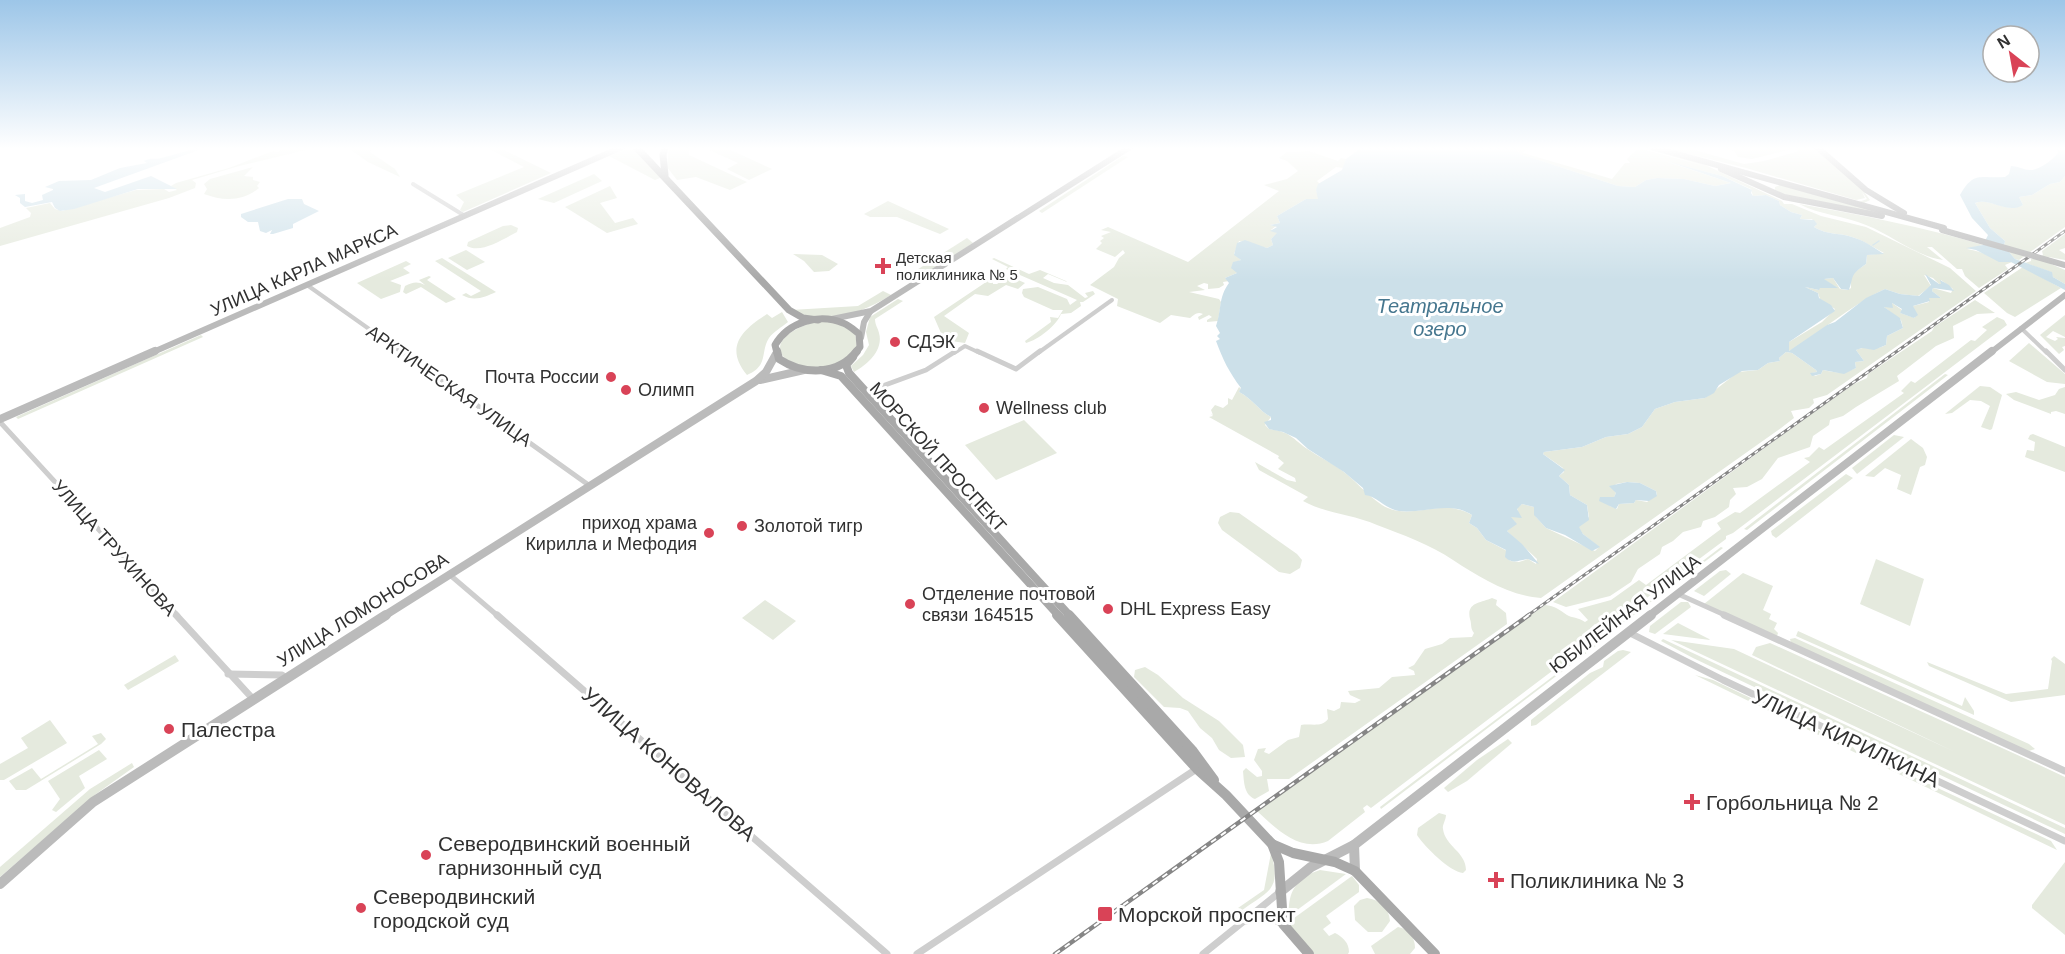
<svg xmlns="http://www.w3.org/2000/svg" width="2065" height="954" viewBox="0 0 2065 954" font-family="Arial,sans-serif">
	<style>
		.green { fill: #e5eade; fill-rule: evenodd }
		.water { fill: #cce0e9 }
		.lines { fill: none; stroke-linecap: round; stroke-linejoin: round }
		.stream { stroke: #cce0e9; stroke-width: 1.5 }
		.street-far2 { stroke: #cecece; stroke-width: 4 }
		.street-far1 { stroke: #cecece; stroke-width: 5 }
		.street { stroke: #cecece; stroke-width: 7 }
		.secondary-far2 { stroke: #bbb; stroke-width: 6 }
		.secondary-far1 { stroke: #bbb; stroke-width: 8 }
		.secondary { stroke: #bbb; stroke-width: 10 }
		.primary-far2 { stroke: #a9a9a9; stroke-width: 7 }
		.primary-far1 { stroke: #a9a9a9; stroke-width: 8 }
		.primary { stroke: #a9a9a9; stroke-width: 10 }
		.rail-far1-casing { stroke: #868686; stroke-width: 3 }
		.rail-casing { stroke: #868686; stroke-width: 4.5 }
		.rail-far1 { stroke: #fff; stroke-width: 1.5; stroke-dasharray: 4; stroke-linecap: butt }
		.rail { stroke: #fff; stroke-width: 2; stroke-dasharray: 6; stroke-linecap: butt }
		.secondary-bridge { stroke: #bbb; stroke-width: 6 }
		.poi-dot { fill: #d94357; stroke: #fff; stroke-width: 2 }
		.labels { text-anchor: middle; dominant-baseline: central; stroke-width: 6; stroke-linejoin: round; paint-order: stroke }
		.far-poi-label { font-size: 15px; fill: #313131; stroke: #fff; text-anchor: start }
		.street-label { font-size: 18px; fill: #313131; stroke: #fff }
		.poi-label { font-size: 18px; fill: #313131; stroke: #fff; text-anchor: start }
		.water-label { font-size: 20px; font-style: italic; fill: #45768e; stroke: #fff }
		.near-poi-label { font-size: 21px; fill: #313131; stroke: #fff; text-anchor: start }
		.near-street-label { font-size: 21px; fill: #313131; stroke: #fff }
	</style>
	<rect width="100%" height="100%" fill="#fff"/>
	<g class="green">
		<polygon points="284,147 318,147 239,166 192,180 196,183 195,188 169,198 0,246 0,228 30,217 31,213 26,208 50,203 55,209 62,211 136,190 164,189 169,192 177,190 171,186 176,183 229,168 273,151 278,152"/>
		<polygon points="347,147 373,147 370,152 395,169 400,177 368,162"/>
		<polygon points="485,147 498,147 551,173 463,212 460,210 464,202 456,195 524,167"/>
		<polygon points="669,147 697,147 689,149 689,155 747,182 730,190 696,177 677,180 667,167"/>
		<polygon points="703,147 724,147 772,169 749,180 727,169 738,163"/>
		<path d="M 1519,147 L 1527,148 L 1523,153 L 1612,179 L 1625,163 L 1630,163 L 1627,159 L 1638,148 L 1705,166 L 1640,147 L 1701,163 L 1782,201 L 1784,204 L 1792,204 L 1821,216 L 1866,227 L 1950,268 L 1976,291 L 1827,395 L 1813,399 L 1814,403 L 1809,408 L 1791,411 L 1794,418 L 1781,428 L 1541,598 C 1510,596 1479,577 1453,560 C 1431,545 1401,534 1377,525 C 1352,514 1327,514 1303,501 L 1308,497 L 1259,470 L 1255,462 L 1287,480 L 1296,482 L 1295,478 L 1278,469 L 1284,463 L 1278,458 L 1279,456 L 1209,417 L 1213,416 L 1211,414 L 1213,415 L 1211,410 L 1215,405 L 1223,408 L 1228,404 L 1228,398 L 1232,400 L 1239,387 L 1241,389 L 1239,392 C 1253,399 1258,410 1271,417 L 1265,425 L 1269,429 C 1292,432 1291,438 1309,450 C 1319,457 1330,462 1340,469 C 1355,480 1367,495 1382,505 C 1411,523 1440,496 1472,515 L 1469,523 L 1477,528 L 1486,540 L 1507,551 L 1510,561 L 1519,562 L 1528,559 L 1536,564 L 1537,559 L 1507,531 L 1515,522 L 1510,518 L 1518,512 L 1517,508 L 1522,504 L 1534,507 L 1536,517 L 1546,528 L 1595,551 L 1599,547 L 1583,534 L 1578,527 L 1589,517 L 1587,505 L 1570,495 L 1569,485 L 1559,476 L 1564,472 L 1563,468 L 1543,454 L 1544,452 L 1582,447 L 1606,437 L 1628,434 L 1642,427 L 1655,409 L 1675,402 L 1705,398 L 1738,372 L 1758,370 L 1768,363 L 1780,361 L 1779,358 L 1786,352 L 1792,353 L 1816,370 L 1817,372 L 1812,373 L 1815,376 L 1821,374 L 1823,370 C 1837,373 1843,374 1856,368 L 1855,362 L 1864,361 L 1856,350 C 1866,345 1872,352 1886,345 L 1887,336 L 1903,328 L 1901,320 L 1884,307 L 1891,306 L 1892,303 L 1902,310 L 1900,313 L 1915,318 L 1913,306 L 1929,302 L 1929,298 L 1941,298 L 1932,291 L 1933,288 L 1951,293 L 1953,289 L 1941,280 L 1942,284 L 1939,284 L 1933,278 L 1924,275 L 1931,286 L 1918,296 L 1900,294 L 1885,289 C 1859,301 1836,320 1812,336 C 1804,341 1797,348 1789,351 L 1789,342 L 1822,322 L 1835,309 L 1820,299 L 1818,293 L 1805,287 L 1819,290 L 1819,287 L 1837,288 L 1823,279 L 1833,278 L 1840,289 L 1848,290 L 1851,288 C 1850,272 1854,273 1866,264 L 1867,255 L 1884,253 C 1874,248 1866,242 1855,238 C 1840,232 1829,236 1814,227 L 1816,225 L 1812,219 L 1800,219 L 1802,215 L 1791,212 L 1780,205 L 1779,201 L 1766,195 L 1753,196 L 1751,189 L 1722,176 L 1665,161 L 1731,183 L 1715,186 L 1684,179 L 1657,178 L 1646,180 L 1635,187 L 1618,186 L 1520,154 L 1517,149 ZM 1627,482 L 1640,483 L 1656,491 L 1657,495 L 1647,502 L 1636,500 L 1634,503 L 1619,504 L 1617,509 L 1610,506 L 1600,497 L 1614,497 L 1616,493 L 1613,489 L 1616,484 Z"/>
		<polygon points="1661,147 1684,147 1744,164 1764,161 1799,151 1795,147 1816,147 1862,189 1870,200 1864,203 1859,202 1867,199 1862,192 1865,198 1856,200 1746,168"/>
		<polygon points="1718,147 1790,147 1792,149 1752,159 1738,157 1734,151"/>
		<polygon points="634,149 660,177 660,178 655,180 609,156 625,150"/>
		<path d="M 1309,151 L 1338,161 L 1341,158 L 1346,159 L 1344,168 L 1336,167 L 1317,181 L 1320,184 L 1316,190 L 1319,198 L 1317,200 L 1306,199 L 1277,216 L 1280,223 L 1270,225 L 1276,226 L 1271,230 L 1278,233 L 1271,239 L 1273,245 L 1267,248 L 1239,241 L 1234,254 L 1241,260 L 1233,263 L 1237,273 L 1225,278 L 1229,281 L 1223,282 L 1224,285 L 1219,288 L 1208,289 L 1208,284 L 1204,283 L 1197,286 L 1205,290 L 1189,292 L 1219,299 L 1221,302 L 1218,321 L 1207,322 L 1207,320 L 1212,317 L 1209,315 L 1199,320 L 1198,317 L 1203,314 C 1197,311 1194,315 1190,318 L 1171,315 L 1160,323 L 1117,306 L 1118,299 L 1090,285 L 1114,267 L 1119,258 L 1125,253 L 1123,250 L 1115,257 L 1096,249 L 1102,243 L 1100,241 L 1104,238 L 1101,236 L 1111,232 L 1101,230 L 1108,227 L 1188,262 L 1279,191 L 1264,185 L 1287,179 L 1298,171 L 1287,161 L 1279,158 L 1287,152 Z"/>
		<polygon points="1123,156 1128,157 1042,213 1039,211"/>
		<path d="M 253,167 L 244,176 L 253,177 L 253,180 L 260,182 L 257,186 L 259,188 C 242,202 223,201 204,194 L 207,189 L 204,184 L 210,179 Z"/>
		<polygon points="594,174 602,181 554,203 538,199"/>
		<path d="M 2065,176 L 2065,227 L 2019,260 L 2015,259 L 2004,246 L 2005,241 L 1990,228 L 1975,203 C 1991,197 2006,214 2023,205 L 2019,197 L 2032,195 L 2050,184 L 2060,182 Z"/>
		<polygon points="1780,185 1892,216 1798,200 1775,191 1775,187"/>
		<polygon points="610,186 617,198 600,203 615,223 633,218 638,224 607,233 565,207"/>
		<polygon points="888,201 949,229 940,234 897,217 870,217 864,214"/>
		<path d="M 1799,204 C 1862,215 1923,227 1983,245 L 1967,249 C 1983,251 1993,260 2012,262 L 2005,265 L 2008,269 L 1979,288 L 1965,276 L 1962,269 L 1957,269 L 1932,247 L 1927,247 L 1943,260 C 1915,256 1892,235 1866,225 C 1845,216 1820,215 1799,204 Z"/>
		<path d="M 511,225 L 518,228 L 517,232 C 503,239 481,254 467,246 L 468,242 L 503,226 Z"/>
		<polygon points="2065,234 2065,248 2059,250 2065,254 2065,260 2049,257 2051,264 2065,270 2065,284 2053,277 2051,272 2025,263 2031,261 2031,259 2037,259 2043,255 2042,251"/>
		<polygon points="967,238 973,243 921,277 912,273"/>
		<polygon points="466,250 485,262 467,270 448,258"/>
		<polygon points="793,254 822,255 838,264 829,271 814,272 804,261"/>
		<path d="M 442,258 L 496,292 C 485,297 474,302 462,295 L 466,293 L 471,296 L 481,291 L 435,261 Z"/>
		<path d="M 994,258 L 1029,274 L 1040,270 L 1066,281 L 1067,282 L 1048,274 L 1043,278 L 1054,283 L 1068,285 L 1085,298 L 1088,297 L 1085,293 L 1093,291 L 1095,294 L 1083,302 L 1080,302 L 1081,306 L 1071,313 L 1061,314 C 1057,325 1038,340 1026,343 L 1025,341 L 1051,322 L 1050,317 L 1058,318 L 1063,310 L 1053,310 L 1024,297 L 1022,293 L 1023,289 L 1038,287 L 1067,299 L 1070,305 L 1077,300 L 1006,269 L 1008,267 L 992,259 Z"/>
		<polygon points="406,261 411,264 403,268 410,273 390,281 401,285 400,292 381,299 357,283"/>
		<polygon points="2023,267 2061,288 2015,317 2007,313 1984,293"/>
		<polygon points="1004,270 993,279 993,284 997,284 1009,276 1025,283 1018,289 1006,285 988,296 975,294 944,316 969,333 965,343 944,340 934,317"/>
		<path d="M 429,276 L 431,277 L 427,280 L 456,299 L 446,303 L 421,287 L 406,294 L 403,292 L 405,286 C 413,282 417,281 425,285 L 419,280 Z"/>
		<path d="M 883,291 L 891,295 C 860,314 826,327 791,310 L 858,306 Z"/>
		<path d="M 898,299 L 903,301 L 875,319 C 875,325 878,328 879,333 C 884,350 867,365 854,372 L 851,366 L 863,355 L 869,345 L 866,332 L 870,317 Z"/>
		<polygon points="1975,300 1995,313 1977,314 1953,326 1954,338 1936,346 1897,376 1899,381 1856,407 1843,416 1830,420 1829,425 1813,436 1810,447 1778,458 1762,479 1747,487 1733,488 1736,494 1730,500 1729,507 1715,517 1703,521 1701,527 1683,532 1673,541 1662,547 1660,554 1638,569 1631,582 1610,596 1566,607 1553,602 1810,415 1854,384 1867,378 1868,374 1932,331 1934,327"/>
		<path d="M 782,312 L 788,322 C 781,328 774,331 769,338 C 760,352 769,366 747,375 C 724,347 742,330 767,314 L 772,318 Z"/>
		<polygon points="2065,315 2065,337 2053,331 2046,337 2055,341 2058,339 2056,337 2065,338 2065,346 2062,347 2064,350 2059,354 2040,335"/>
		<path d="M 1997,317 L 2004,320 L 2007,325 L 1733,533 L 1726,536 L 1726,539 L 1683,571 L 1677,568 L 1674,571 L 1678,574 L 1605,630 L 1595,624 L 1592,627 L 1601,634 L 1371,808 L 1367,805 L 1363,808 L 1365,812 L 1328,841 C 1300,853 1276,829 1257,811 L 1545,605 C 1555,606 1560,610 1567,615 C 1572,618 1578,617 1585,622 L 1588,620 L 1578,609 L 1611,600 L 1639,580 L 1646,585 L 1721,529 L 1717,523 L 1735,512 L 1740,513 L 1810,462 L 1804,458 L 1809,457 L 1819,447 L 1824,450 L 1904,393 L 1901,391 L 1911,381 L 1915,383 L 1971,340 L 1975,341 L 1987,330 L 1982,327 Z"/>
		<path d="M 814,322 L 836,322 L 855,333 L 857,346 C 852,351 847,359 840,362 C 799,382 743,345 814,322 Z"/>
		<polygon points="201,335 203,337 18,419 16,417"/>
		<polygon points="2029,343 2065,374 2065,384 2047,382 2009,361"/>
		<polygon points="1945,374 1948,375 1747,530 1744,529"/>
		<polygon points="1980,386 1990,387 2002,395 1992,429 1990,430 1981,427 1990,406 1981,401 1970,400 1952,413 1945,414"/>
		<polygon points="2065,387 2065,414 2056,411 2051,412 2051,414 2014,400 2006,394 2016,392 2039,400 2055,395 2059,389"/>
		<polygon points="1024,420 1057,453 996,480 965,445"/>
		<polygon points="2033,434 2065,447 2065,472 2025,457 2027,450 2034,451 2035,442 2028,439 2030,435"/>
		<polygon points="1894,435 1904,437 1857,474 1852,468"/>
		<polygon points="1911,439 1923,448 1927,457 1925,465 1920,467 1911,495 1897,489 1901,475 1885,468 1874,477 1865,476"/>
		<polygon points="1846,474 1853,478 1776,538 1772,535 1771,531"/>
		<polygon points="1230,512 1239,513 1297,554 1302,560 1300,568 1290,574 1279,572 1222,530 1218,523 1220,517"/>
		<polygon points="1721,547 1723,548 1611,632 1611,631"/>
		<polygon points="1876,559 1924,579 1910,626 1860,604"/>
		<polygon points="1726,570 1731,574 1704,596 1694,591 1720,571"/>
		<polygon points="1743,573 1773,586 1763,610 1771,614 1769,619 1777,623 1774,629 1778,633 1777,636 1704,604"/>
		<path d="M 1492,598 L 1497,600 L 1496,605 L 1506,613 L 1507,624 L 1289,779 L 1267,779 L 1269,791 L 1255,799 C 1244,795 1244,782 1243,771 L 1246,768 L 1257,777 L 1262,776 L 1262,771 L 1254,760 L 1258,749 L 1266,748 L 1264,752 L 1269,754 L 1288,740 L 1299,737 L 1301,725 C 1311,723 1321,728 1328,719 L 1327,709 L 1334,711 L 1340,708 L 1341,702 L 1355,703 L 1361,700 L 1350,695 L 1348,691 L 1379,688 L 1392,677 L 1415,675 L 1414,671 L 1408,668 L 1414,665 L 1425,649 L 1442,644 L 1450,638 L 1472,637 L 1474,633 C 1470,628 1472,625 1470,619 C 1466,602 1481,603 1492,598 Z"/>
		<polygon points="765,600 796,621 773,640 742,618"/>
		<polygon points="1681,602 1688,602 1691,607 1655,634 1649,632 1650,626"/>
		<polygon points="1678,623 1709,639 1710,640 1663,634"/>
		<polygon points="1798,631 1962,706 1965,697 1974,711 1974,715 1796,636"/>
		<polygon points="1605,637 1605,639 1381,809 1380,807"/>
		<polygon points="1795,638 2029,744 2035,749 2029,751 2022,749 1791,643 1790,639"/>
		<polygon points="1663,639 2065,828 2065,834 1693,658 1661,641"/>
		<polygon points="1671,640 1734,649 1955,752 1752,655 1756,647 1770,643 2035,763 2065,777 2065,825"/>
		<polygon points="1623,650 1631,652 1536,725 1531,726 1531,720 1590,673 1603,667 1604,661 1618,651"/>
		<polygon points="175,655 179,661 128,690 124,685"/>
		<polygon points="2054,656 2065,664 2065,695 2011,702 1929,666 1927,662 2006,694 2048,689 2052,661 2051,659"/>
		<polygon points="1145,667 1158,675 1183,698 1219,721 1243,745 1245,757 1231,758 1219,750 1212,738 1200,728 1188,711 1180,708 1164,707 1134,677 1135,670"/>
		<polygon points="1695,675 1713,680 1853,747 1858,754"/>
		<polygon points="50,720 67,743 4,780 0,780 0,764 28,748 21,738"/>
		<polygon points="101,733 106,739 101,744 26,790 16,790 9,781 32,768 41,779 98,744 92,736"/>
		<polygon points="1508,739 1512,743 1467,781 1448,792 1444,788 1477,760"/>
		<polygon points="99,750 107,759 79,776 85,788 56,812 52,810 60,799 48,781"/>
		<polygon points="1882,762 2051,841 2057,850 1878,764"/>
		<polygon points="132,763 134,767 96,794 0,877 0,867 90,789"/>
		<path d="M 1439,813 L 1446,815 C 1446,820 1442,825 1443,829 C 1445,846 1466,852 1466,870 L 1463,873 C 1450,872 1424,846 1417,835 L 1418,828 Z"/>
		<path d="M 1271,853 C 1282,891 1268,891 1241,911 L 1238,908 L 1264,890 Z"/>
		<polygon points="2065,862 2065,935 2032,908 2032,905"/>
		<path d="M 1320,870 L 1346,874 L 1289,916 C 1287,892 1297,877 1320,870 Z"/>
		<path d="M 1352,876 L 1359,885 L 1359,892 L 1326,916 L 1331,923 L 1323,929 L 1329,936 L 1335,933 C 1343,937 1349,943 1349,952 L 1348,954 L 1313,954 L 1290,927 L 1290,921 Z"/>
		<path d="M 1367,898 C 1380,900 1389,908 1390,921 L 1382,932 L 1368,932 L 1355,920 L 1354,906 L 1360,900 Z"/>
		<path d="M 1398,927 C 1409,929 1415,938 1415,948 L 1410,954 L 1375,954 L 1371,946 Z"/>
	</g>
	<g class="water">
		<path d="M 199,147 L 207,147 L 94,188 L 105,192 L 151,176 L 177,189 L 138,189 L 74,209 L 60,211 L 55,208 L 52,202 L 25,207 L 20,203 L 20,198 L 15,195 L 25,194 L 25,201 L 32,203 L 43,200 L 42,195 L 53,190 L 53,189 L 45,187 L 59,181 L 91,180 L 120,168 L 147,163 L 144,161 C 152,157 154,160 161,158 C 174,155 186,151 199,147 Z"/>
		<path d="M 1357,147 L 1519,147 L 1517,150 L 1520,154 L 1618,186 L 1635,187 L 1646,180 L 1657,178 L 1684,179 L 1715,186 L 1731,183 L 1666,161 L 1722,176 L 1752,190 L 1751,193 L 1753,196 L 1766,195 L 1779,201 L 1780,205 L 1791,212 L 1802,215 L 1800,219 L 1814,220 L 1817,224 L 1814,227 C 1829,236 1840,232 1855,238 C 1867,242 1874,248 1884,254 L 1867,255 L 1866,264 C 1850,275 1854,275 1849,290 L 1841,289 L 1833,278 L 1824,279 L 1838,288 L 1820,288 L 1819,290 L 1805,287 L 1818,293 L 1819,298 L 1831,305 L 1835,311 L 1789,342 L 1789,351 L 1827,325 L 1835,322 L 1866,298 L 1885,289 L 1900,294 L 1919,296 L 1931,285 L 1925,274 L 1939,284 L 1941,284 L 1940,280 L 1949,285 L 1954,291 L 1933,288 L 1932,291 L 1941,298 L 1929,298 L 1930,301 L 1913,306 L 1918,315 L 1914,318 L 1900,313 L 1902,309 L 1892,303 L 1893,308 L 1884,307 L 1900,318 L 1903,328 L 1887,336 L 1886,345 L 1874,350 L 1862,348 L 1856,350 L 1864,361 L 1855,362 L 1856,368 L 1844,374 L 1823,370 L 1821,374 L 1812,376 L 1810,373 L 1817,372 L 1816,370 L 1792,353 L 1786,352 L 1779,358 L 1780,361 L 1768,363 L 1758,370 L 1742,371 L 1719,385 L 1714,393 L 1705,398 L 1675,402 L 1655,409 L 1642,427 L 1628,434 L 1606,437 L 1582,447 L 1544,452 L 1543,454 L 1565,470 L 1559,476 L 1569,485 L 1570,495 L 1587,505 L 1589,520 L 1579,527 L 1583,534 L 1600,547 L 1592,551 L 1565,535 L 1546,528 L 1534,515 L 1534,507 L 1522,504 L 1517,509 L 1522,518 L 1511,517 L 1517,524 L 1507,531 L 1522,544 L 1539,564 L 1528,559 C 1519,560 1513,565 1505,557 L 1506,550 L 1486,540 L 1477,528 L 1469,523 L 1472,515 C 1449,500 1424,514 1399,511 C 1385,509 1377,496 1365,495 L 1363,488 L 1344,472 L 1308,449 L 1296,438 L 1283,432 L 1269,429 L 1264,422 L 1271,420 L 1271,417 C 1258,410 1253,399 1239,392 L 1241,388 C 1229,372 1223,360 1216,341 L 1220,339 L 1217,336 L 1220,333 L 1216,326 C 1222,309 1218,298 1229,283 L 1225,278 L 1237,273 L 1231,268 L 1233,262 L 1241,260 L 1234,255 L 1237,243 L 1245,240 L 1267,248 L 1273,245 L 1271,239 L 1277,233 L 1270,231 L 1277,227 L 1270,225 L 1280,223 L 1277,216 L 1306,199 L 1318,199 L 1316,190 L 1318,184 L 1342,170 L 1346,159 L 1357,151 Z"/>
		<path d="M 2056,147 L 2065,147 L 2065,176 L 2060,182 L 2050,184 L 2032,195 L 2019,197 L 2023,205 C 2007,215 1990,197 1975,203 L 1990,228 L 2005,241 L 2004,246 L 2015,259 L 2052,272 L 2053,277 L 2065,284 L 2065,290 L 2011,262 L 1999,262 L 1976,250 L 1966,248 L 1983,245 L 1988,235 L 1972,218 L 1960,195 C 1974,170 1981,179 2005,177 L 2009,174 L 2011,166 C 2018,166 2024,170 2030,170 C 2038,171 2054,159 2058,153 Z"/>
		<polygon points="288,199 302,199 304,204 319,211 293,224 293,228 273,234 270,234 272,230 266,233 260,231 258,222 248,222 241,217 241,214"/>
		<polygon points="1627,482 1640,483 1656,491 1657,496 1649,501 1636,500 1634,503 1619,504 1616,509 1599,501 1600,497 1614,497 1616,493 1609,486"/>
	</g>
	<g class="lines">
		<polyline class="stream" points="1873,245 1879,241"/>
		<g class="street-far2">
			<polyline points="413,184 465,216"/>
			<polyline points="307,285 403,353"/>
			<polyline points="2021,328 2047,353"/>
			<polyline points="954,353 965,346 980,353"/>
			<polyline points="1038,353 1112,300"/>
		</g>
		<g class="street-far1">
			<polyline points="401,351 590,486"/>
			<polyline points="977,351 1016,369 1040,351"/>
			<polyline points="2046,351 2065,370"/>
			<polyline points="866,392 926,370 956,351"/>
			<polyline points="0,422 178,616"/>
			<polyline points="450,575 498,616"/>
			<polyline points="1678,594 1727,616"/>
		</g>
		<g class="street">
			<polyline points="176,615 253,699"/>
			<polyline points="497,615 887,954"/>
			<polyline points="1724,615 2065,771"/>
			<polyline points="1628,632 1723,680 2065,841"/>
			<polyline points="228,674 282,675 286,678"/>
			<polyline points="1247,921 1270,918 1283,924"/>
			<polyline points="917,954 1198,768"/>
			<polyline points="1203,954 1280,892"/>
		</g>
		<g class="secondary-far2">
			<polyline points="1652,147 1944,228"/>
			<polyline points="1817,147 1866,190 1904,213"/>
			<polyline points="1721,169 1784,197 1882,216"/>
			<polyline points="832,319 871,311 1130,147"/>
			<polyline points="861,338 864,322 870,312"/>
			<polyline points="151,353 622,147"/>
			<polyline points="1990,353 2065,295"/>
		</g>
		<g class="secondary-far1">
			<polyline points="760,380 804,370"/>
			<polyline points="0,419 155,351"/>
			<polyline points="384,616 756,381 766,372 776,354"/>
			<polyline points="1649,616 1992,351"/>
		</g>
		<g class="secondary">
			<polyline points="1354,845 1355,871"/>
			<polyline points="0,884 93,802 386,615"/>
			<polyline points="1280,892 1311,867 1354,845 1651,615"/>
		</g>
		<g class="primary-far2">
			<polyline points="636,147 789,310 803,318 818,320"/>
			<polyline points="665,147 663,155 665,175"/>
			<path d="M 777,353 L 775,345 C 788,322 819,313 843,323 C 849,325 854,330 859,334 L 860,347 L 855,353"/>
		</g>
		<g class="primary-far1">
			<path d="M 777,351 L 779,359 C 803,375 838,376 857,351"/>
			<polyline points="853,357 846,365 849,373 1070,616"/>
			<polyline points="821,370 841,376 1059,616"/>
		</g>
		<g class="primary">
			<polyline points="1057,615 1197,769 1226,795 1272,844 1279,862 1283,924 1309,954"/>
			<polyline points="1069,615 1192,750 1214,780"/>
			<polyline points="1272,844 1293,853 1335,862 1355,871 1435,954"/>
		</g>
		<defs>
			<polyline id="rail-far1" points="1527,616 2065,231"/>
			<polyline id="rail" points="1055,954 1529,615"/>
		</defs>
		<use href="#rail-far1" class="rail-far1-casing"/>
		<use href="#rail" class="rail-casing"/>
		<use href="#rail-far1" class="rail-far1"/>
		<use href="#rail" class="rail"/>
		<polyline class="secondary-bridge" points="1942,230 2065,265"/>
	</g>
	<linearGradient id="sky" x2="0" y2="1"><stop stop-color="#9dc6e8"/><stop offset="0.53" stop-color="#fff"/><stop offset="1" stop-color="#fff" stop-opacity="0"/></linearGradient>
	<rect width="2065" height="280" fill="url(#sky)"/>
	<g class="poi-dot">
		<path d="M880 257h6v6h6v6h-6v6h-6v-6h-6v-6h6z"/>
		<circle cx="895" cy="342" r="6"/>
		<circle cx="611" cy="377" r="6"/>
		<circle cx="626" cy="390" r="6"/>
		<circle cx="984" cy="408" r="6"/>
		<circle cx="742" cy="526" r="6"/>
		<circle cx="709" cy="533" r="6"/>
		<circle cx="910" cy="604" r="6"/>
		<circle cx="1108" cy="609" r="6"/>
		<circle cx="169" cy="729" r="6"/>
		<path d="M1689 793h6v6h6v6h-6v6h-6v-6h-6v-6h6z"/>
		<circle cx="426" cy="855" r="6"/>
		<path d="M1493 871h6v6h6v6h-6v6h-6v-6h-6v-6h6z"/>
		<circle cx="361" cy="908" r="6"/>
		<rect x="1097" y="906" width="16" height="16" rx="3"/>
	</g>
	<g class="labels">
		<g class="far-poi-label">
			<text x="896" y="257">Детская<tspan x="896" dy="17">поликлиника № 5</tspan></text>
		</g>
		<g class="street-label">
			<text transform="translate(304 270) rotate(-24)">УЛИЦА КАРЛА МАРКСА</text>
			<text transform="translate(449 386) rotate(35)">АРКТИЧЕСКАЯ УЛИЦА</text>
			<text transform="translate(938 457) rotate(48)">МОРСКОЙ ПРОСПЕКТ</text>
			<text transform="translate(114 548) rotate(48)">УЛИЦА ТРУХИНОВА</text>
			<text transform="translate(363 610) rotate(-32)">УЛИЦА ЛОМОНОСОВА</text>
			<text transform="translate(1625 614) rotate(-37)">ЮБИЛЕЙНАЯ УЛИЦА</text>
		</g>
		<g class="poi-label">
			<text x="907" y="342">СДЭК</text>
			<text x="599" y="377" text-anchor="end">Почта России</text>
			<text x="638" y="390">Олимп</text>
			<text x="996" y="408">Wellness club</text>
			<text x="697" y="523" text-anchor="end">приход храма<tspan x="697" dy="21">Кирилла и Мефодия</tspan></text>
			<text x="754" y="526">Золотой тигр</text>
			<text x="922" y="594">Отделение почтовой<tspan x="922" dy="21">связи 164515</tspan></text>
			<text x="1120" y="609">DHL Express Easy</text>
		</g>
		<g class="water-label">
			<text x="1440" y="306">Театральное<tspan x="1440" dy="23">озеро</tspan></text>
		</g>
		<g class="near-poi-label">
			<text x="181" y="729">Палестра</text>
			<text x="1706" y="802">Горбольница № 2</text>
			<text x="438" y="843">Северодвинский военный<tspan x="438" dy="24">гарнизонный суд</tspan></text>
			<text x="1510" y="880">Поликлиника № 3</text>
			<text x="373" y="896">Северодвинский<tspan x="373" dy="24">городской суд</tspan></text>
			<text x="1118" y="914">Морской проспект</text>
		</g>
		<g class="near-street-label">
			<text transform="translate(1846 738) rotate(25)">УЛИЦА КИРИЛКИНА</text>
			<text transform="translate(669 764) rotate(41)">УЛИЦА КОНОВАЛОВА</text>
		</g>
	</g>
	<g transform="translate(2011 54) rotate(329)"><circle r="28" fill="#ffffff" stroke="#adadad" stroke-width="1.5"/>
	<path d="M0-4.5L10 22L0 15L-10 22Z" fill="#d94357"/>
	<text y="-9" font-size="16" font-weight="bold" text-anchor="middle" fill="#313131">N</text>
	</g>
</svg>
